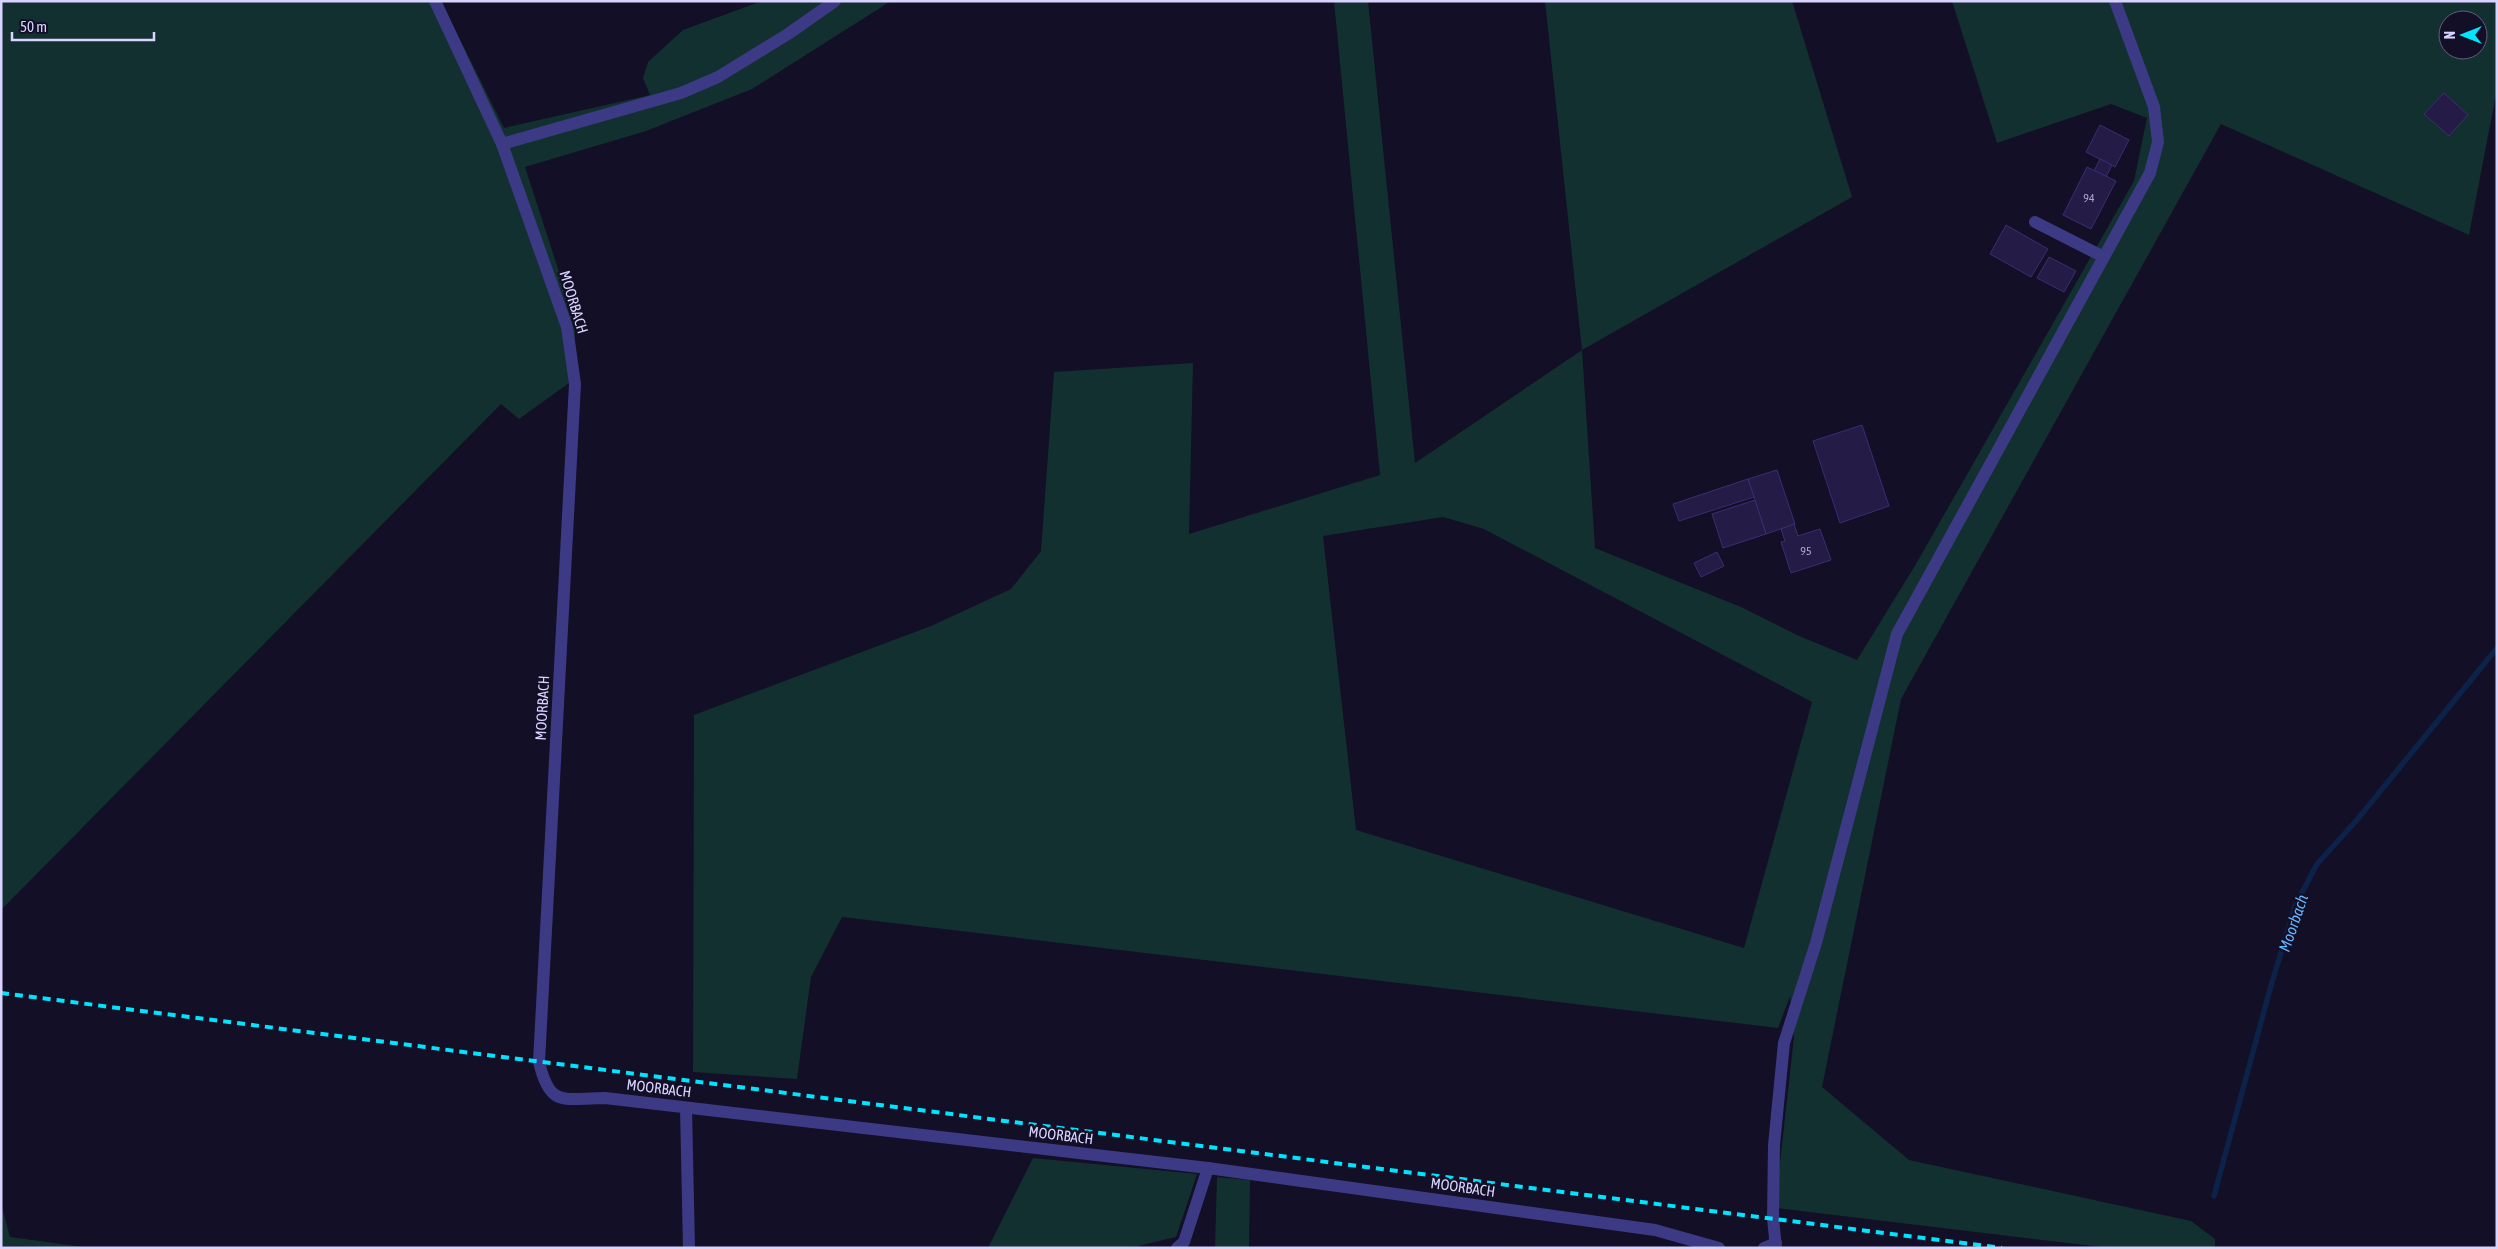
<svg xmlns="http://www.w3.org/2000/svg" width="2498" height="1249" viewBox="0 0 2498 1249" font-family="'Asap Condensed',sans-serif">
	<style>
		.green { fill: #12302f; fill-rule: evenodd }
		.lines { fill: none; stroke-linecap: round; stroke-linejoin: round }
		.stream { stroke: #0c2248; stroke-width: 5.5 }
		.building { fill: #241b47; stroke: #3b2d73 }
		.minor { stroke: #3d3a85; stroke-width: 12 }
		.rail { stroke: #00e5ff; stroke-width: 4; stroke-dasharray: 8 6; stroke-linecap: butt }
		.labels { text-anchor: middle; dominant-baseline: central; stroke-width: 5; stroke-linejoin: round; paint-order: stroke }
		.number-label { font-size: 12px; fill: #aca6d1 }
		.street-label { font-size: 15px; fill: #d9d4ff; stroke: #130f26 }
		.water-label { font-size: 16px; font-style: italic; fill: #62b6ff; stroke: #130f26 }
	</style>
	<rect width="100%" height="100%" fill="#130f26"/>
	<g class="green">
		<polygon points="1,1 441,1 504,128 650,95 643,78 648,62 683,30 762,1 891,1 752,89 646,131 525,167 576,324 569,383 519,419 501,404 1,910"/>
		<path d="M 1334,1 L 1368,1 L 1415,463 L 1582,350 L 1545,1 L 1792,1 L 1852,197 L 1582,350 L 1595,548 L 1741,607 L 1797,635 L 1857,660 L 1916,564 L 2134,181 L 2147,118 L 2111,104 L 1997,143 L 1952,1 L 2497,1 L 2497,89 L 2469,235 L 2221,124 L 1901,699 L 1822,1087 L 1909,1160 L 2191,1221 L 2215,1239 L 2215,1248 L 2110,1248 L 1775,1208 L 1794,1037 L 1790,996 L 1778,1028 L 842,917 L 811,977 L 797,1079 L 693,1072 L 694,715 L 931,626 L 1011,589 L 1041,551 L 1054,372 L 1193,363 L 1189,534 L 1380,475 ZM 2448,20 L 2478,20 L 2478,50 L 2448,50 ZM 1443,517 L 1484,529 L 1812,702 L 1744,948 L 1356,830 L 1323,536 Z"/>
		<polygon points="1033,1158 1197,1174 1176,1237 1130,1248 988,1248"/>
		<polygon points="1217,1177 1250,1180 1249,1248 1215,1248"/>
		<polygon points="1,1204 10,1237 91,1248 2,1246"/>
	</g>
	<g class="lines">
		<polyline class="stream" points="2214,1196 2270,989 2295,906 2317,864 2356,821 2497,648"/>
	</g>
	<g class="building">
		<polygon points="2444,93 2468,115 2449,136 2424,114"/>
		<polygon points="2100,125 2129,140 2115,167 2086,152"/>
		<polygon points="2100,159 2112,165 2106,177 2094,171"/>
		<polygon points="2087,167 2116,181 2091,229 2063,215"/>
		<polygon points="2006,225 2048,249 2031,277 1990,254"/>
		<polygon points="2049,257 2076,271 2064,292 2037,278"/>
		<polygon points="1862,425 1889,506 1840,523 1813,441"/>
		<polygon points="1777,470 1795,524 1766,534 1748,479"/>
		<polygon points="1748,479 1754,497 1679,521 1673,504"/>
		<polygon points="1755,500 1766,534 1723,548 1712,514"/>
		<polygon points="1794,524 1798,536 1820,529 1831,560 1791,573 1781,542 1785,541 1781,529"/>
		<polygon points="1717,552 1724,566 1701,577 1694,563"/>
	</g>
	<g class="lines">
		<g class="minor">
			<polyline points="435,1 502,144 681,93 718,77 788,34 835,1"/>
			<path d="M 502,144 L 567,327 L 575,384 L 539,1062 C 550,1109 564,1098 605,1098 L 1208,1168 L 1655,1230 L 1719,1248"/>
			<polyline points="2035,222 2104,257"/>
			<polyline points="686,1108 689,1248"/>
			<polyline points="1177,1248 1184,1242 1208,1168"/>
			<polyline points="1764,1248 1776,1243"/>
			<polyline points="1776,1248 1773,1218 1774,1145 1784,1043 1816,943 1897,634 2150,173 2158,142 2154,107 2115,1"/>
		</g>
		<polyline class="rail" points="1,993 2002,1248"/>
	</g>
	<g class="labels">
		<g class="number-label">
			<text x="2089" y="198">94</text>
			<text x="1806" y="551">95</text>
		</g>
		<g class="street-label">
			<text transform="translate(574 302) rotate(73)">MOORBACH</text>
			<text transform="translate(542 708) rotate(-87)">MOORBACH</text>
			<text transform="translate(659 1088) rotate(7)">MOORBACH</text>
			<text transform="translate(1061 1135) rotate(7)">MOORBACH</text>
			<text transform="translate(1463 1187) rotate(8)">MOORBACH</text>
		</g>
		<g class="water-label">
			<text transform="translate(2293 923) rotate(-71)">Moorbach</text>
		</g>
	</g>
	<rect width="2498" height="1249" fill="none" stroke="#d9d4ff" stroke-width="5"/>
	<g transform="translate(2463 35) rotate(270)"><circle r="24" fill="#130f26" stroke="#625e7d"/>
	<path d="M0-4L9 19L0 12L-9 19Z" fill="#00e5ff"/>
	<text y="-8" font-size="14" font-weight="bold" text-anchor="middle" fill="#d9d4ff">N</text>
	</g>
	<path d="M12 32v8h142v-8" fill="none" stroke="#d9d4ff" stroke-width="2.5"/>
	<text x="20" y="32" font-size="15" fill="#d9d4ff" stroke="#130f26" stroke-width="4" paint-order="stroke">50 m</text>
</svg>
